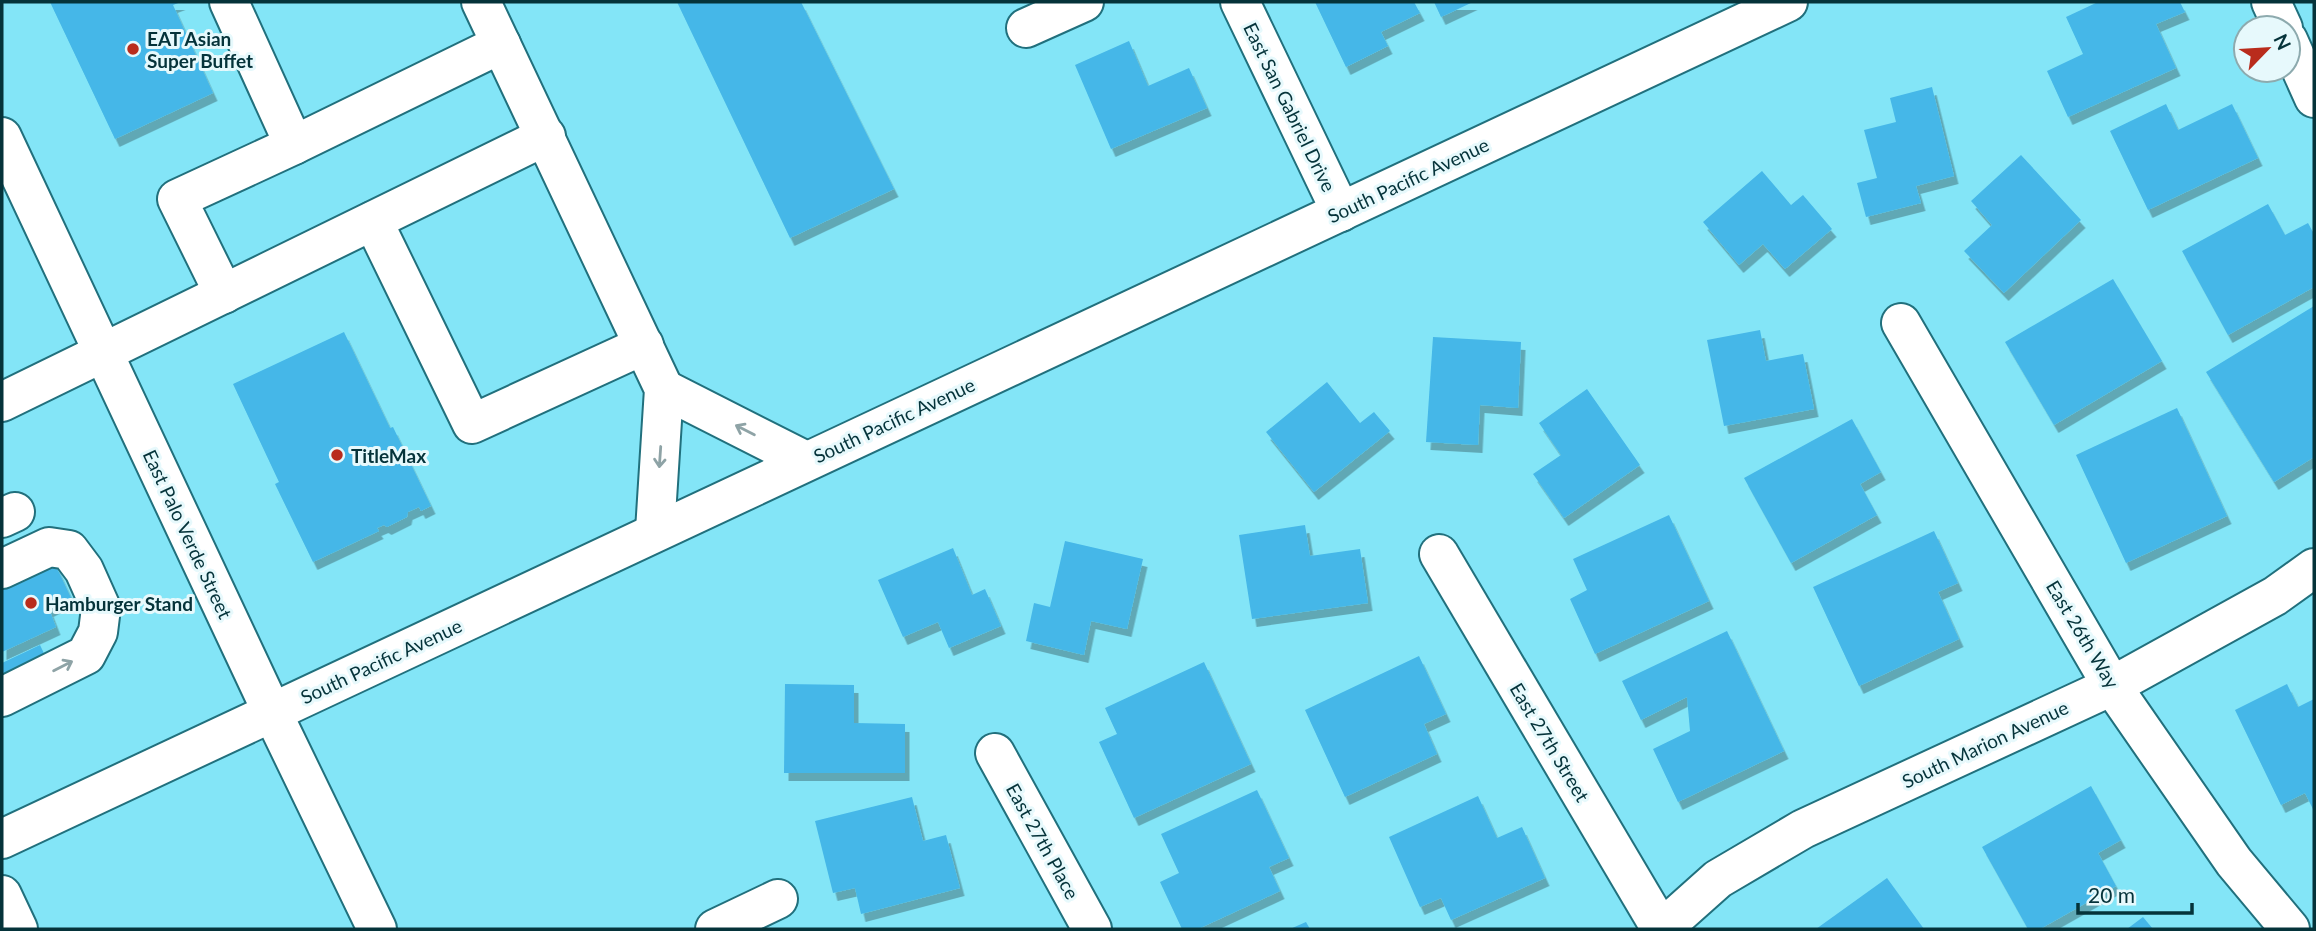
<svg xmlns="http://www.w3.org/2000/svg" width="2316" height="931" viewBox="0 0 2316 931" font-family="Lato,sans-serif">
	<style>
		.building { fill: #45b7e8; filter: url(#shadow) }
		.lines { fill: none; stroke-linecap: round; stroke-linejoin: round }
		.minor-casing { stroke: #21707d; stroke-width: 42 }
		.major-casing { stroke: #21707d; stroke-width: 42 }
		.minor { stroke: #fff; stroke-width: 38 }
		.major { stroke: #fff; stroke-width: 38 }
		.oneway { stroke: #8ea3a6 }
		.poi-dot { fill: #b92c1c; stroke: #e7f9fc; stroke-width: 2.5 }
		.labels { text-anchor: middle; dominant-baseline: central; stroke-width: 6; stroke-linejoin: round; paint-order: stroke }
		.poi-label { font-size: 19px; font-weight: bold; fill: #05333a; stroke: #e7f9fc; text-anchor: start }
		.street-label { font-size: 19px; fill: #05333a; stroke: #e7f9fc }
	</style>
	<defs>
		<filter id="shadow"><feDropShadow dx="4.5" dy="8" stdDeviation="0" flood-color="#0004"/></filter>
	</defs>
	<rect width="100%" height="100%" fill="#83e5f7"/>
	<g class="building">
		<polygon points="50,2 181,2 173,5 213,93 115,139"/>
		<polygon points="677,2 801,2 894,189 790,238"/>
		<polygon points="1315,2 1414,2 1420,13 1381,32 1388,46 1346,67"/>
		<polygon points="1434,2 1473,2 1441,17"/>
		<polygon points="2098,2 2180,2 2185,12 2156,24 2176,68 2068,117 2047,71 2083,54 2066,17"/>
		<polygon points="1129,41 1148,86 1189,68 1207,108 1111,149 1075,65"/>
		<polygon points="1932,87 1954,176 1916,186 1921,203 1866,217 1857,183 1877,178 1864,130 1896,122 1890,98"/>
		<polygon points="2166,104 2178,130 2232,104 2258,158 2148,210 2110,131"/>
		<polygon points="2021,155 2081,220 2004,293 1964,251 1992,225 1971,201"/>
		<polygon points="1762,171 1791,205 1803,195 1832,229 1785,269 1763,244 1739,265 1703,222"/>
		<polygon points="2268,204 2285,235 2308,223 2314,234 2314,287 2228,335 2182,251"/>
		<polygon points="2113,279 2162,361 2054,425 2005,342"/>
		<polygon points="2314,306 2314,416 2312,418 2314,421 2314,457 2274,482 2206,372"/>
		<polygon points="1760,330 1766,361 1803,354 1814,409 1724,426 1707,340"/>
		<polygon points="344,332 390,428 393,427 431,506 421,511 419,507 408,512 407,517 387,527 384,525 377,528 379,531 313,562 275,484 279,482 233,384"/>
		<polygon points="1433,337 1521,342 1518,408 1480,405 1478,445 1426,442"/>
		<polygon points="1327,382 1360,423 1374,412 1390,431 1314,492 1266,432"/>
		<polygon points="1587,389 1640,465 1564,518 1533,474 1561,455 1539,423"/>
		<polygon points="2177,408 2227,516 2126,563 2076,455"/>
		<polygon points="1852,419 1881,472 1860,484 1877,515 1791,563 1744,478"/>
		<polygon points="1669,515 1709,601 1595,654 1570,599 1587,590 1573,559"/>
		<polygon points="1305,525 1310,556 1360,549 1368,603 1252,619 1239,535"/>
		<polygon points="1934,531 1958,583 1938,592 1959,639 1859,686 1813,587"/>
		<polygon points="1065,541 1143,559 1127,629 1091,621 1084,655 1026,641 1034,603 1050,607"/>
		<polygon points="953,548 972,595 985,589 1001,626 949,648 938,622 903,637 878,580"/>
		<polygon points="55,564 71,598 49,609 56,627 2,652 2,589"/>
		<polygon points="1727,631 1784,751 1678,802 1653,749 1690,731 1687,697 1641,720 1622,681"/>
		<polygon points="40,645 50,666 2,686 2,663"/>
		<polygon points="1419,656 1446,714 1424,724 1437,754 1345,797 1305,710"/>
		<polygon points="1204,662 1251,764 1134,818 1099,742 1117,734 1105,708"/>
		<polygon points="785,684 854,685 854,723 905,724 905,773 784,773"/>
		<polygon points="2287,684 2298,707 2314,699 2314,811 2305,793 2281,805 2235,710"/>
		<polygon points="2091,786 2121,840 2098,853 2116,886 2040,929 2028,929 1982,847"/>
		<polygon points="1257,790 1289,858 1269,867 1280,891 1198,929 1182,929 1160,882 1179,873 1161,834"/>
		<polygon points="1478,796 1497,838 1522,827 1545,878 1451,920 1441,898 1420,907 1389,837"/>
		<polygon points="912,797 923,841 946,835 960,888 861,914 855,888 833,893 815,821"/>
		<polygon points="1887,878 1924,929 1816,929"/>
		<polygon points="2143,917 2153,929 2127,929"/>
		<polygon points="1306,922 1310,929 1290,929"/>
	</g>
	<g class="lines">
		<defs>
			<g id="minor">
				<polyline points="481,2 664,389 655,531"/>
				<polyline points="1240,2 1341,212"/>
				<polyline points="2271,2 2283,28"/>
				<polyline points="1026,28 1084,2"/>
				<polyline points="2288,40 2314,98"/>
				<polyline points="2,137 272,712 377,929"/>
				<polyline points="294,145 501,44"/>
				<polyline points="373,221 472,424 644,345"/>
				<polyline points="224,294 177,199 294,145 229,2"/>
				<polyline points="1901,323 2112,686 2234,862 2290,929"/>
				<polyline points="664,389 806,461"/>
				<polyline points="2,402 546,136"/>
				<polyline points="2,518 15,512"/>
				<polyline points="1439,554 1661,929"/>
				<polyline points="2,569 49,547 69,550 84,570 101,608 98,632 86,655 2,697"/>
				<polyline points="995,753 1092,929"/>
				<polyline points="2,895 18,929"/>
				<polyline points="715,929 778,899"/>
				<polyline points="1662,929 1718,879 1803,829 2112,686 2275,596 2314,568"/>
			</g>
			<polyline id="major" points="2,839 1788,2"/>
		</defs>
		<use href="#minor" class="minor-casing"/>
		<use href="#major" class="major-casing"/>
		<use href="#minor" class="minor"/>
		<use href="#major" class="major"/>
	</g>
	<defs><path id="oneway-shaft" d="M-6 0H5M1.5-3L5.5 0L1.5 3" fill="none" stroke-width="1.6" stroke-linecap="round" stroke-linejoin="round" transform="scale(1.75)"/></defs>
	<g class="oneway">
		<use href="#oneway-shaft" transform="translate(745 430) rotate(-153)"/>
		<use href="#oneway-shaft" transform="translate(660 457) rotate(94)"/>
		<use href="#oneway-shaft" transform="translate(63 666) rotate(-27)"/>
	</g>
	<g class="poi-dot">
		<circle cx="133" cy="49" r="7"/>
		<circle cx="337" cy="455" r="7"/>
		<circle cx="31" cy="603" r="7"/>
	</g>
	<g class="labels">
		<g class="poi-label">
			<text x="147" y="38">EAT Asian<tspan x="147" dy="22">Super Buffet</tspan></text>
			<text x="351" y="455">TitleMax</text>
			<text x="45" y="603">Hamburger Stand</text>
		</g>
		<g class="street-label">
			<text transform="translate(1290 107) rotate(64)">East San Gabriel Drive</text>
			<text transform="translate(1408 180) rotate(-25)">South Pacific Avenue</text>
			<text transform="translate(894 420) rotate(-25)">South Pacific Avenue</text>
			<text transform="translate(188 534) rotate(65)">East Palo Verde Street</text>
			<text transform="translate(2083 634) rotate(59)">East 26th Way</text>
			<text transform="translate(381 661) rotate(-25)">South Pacific Avenue</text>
			<text transform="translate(1550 742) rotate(59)">East 27th Street</text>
			<text transform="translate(1985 744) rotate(-25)">South Marion Avenue</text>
			<text transform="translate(1043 841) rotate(61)">East 27th Place</text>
		</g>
	</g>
	<rect width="2316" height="931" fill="none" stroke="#05333a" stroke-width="7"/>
	<g transform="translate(2267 49) rotate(65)"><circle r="33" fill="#e7f9fc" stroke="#8daaae" stroke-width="2"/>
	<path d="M0-5L12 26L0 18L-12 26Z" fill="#b92c1c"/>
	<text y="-10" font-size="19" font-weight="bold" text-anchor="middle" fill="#05333a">N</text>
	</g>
	<path d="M2078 903v10h114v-10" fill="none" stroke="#05333a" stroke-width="3.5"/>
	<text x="2088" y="903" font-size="21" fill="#05333a" stroke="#e7f9fc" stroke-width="5" paint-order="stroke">20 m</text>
</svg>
